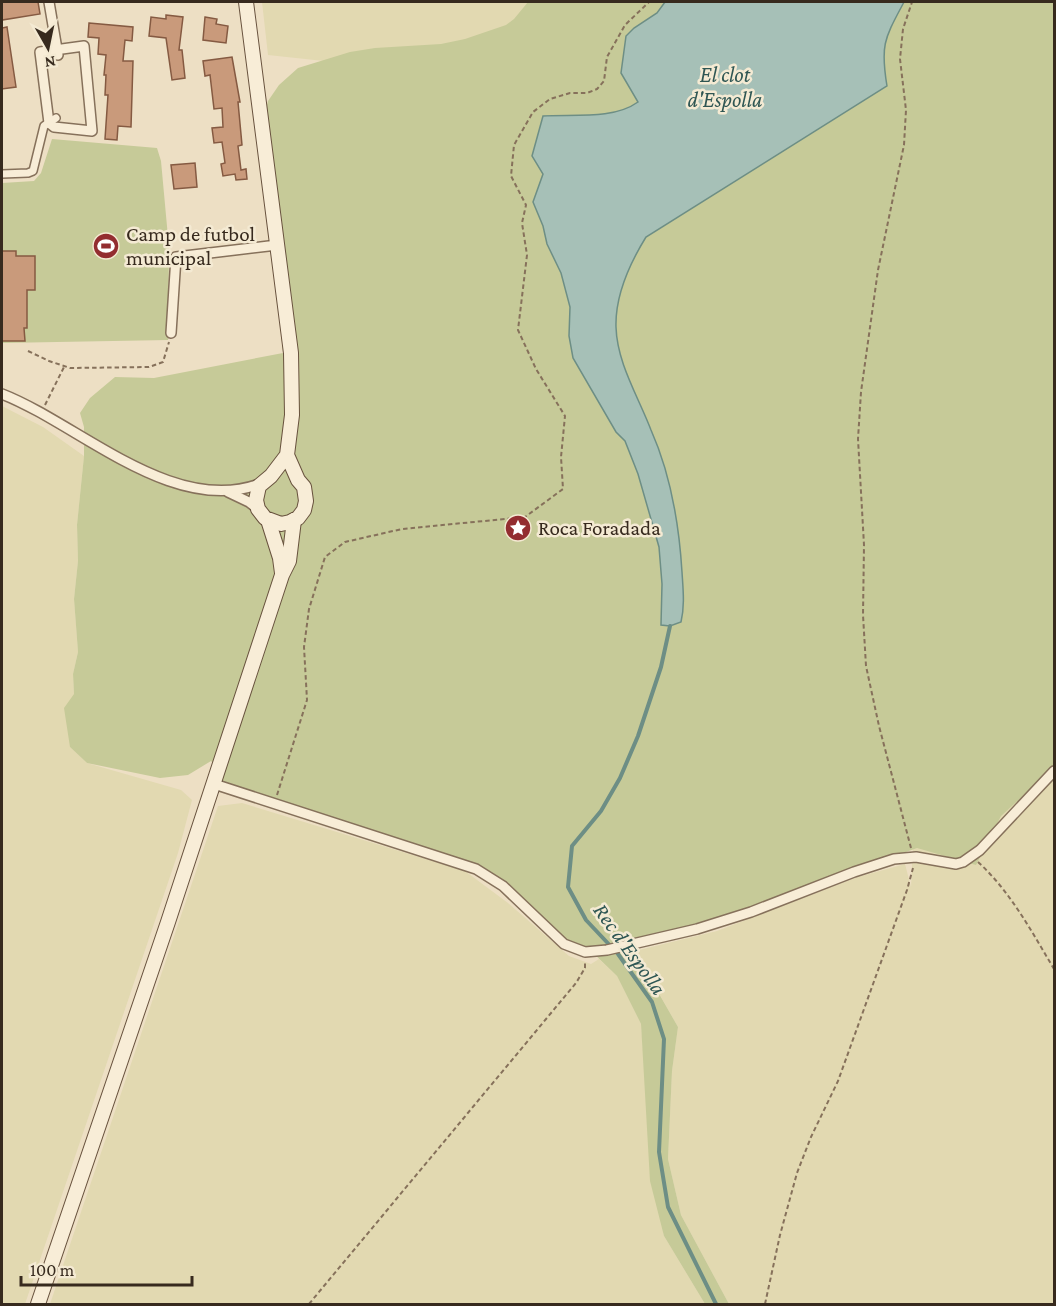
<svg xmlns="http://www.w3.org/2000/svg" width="1056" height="1306" viewBox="0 0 1056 1306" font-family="'Crimson Pro',serif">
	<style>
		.farmland { fill: #e2d9b1 }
		.green { fill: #c6ca98 }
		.water { fill: #a6c0b7; stroke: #6d8e85; stroke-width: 1.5 }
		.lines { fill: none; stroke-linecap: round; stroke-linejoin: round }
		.stream { stroke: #6d8e85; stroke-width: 4 }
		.building { fill: #c99a7b; stroke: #855a42; stroke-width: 1.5 }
		.pedestrian-casing { stroke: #86715b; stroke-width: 10 }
		.minor-casing { stroke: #86715b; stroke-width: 12 }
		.secondary-casing { stroke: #68523e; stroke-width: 16 }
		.path { stroke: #86715b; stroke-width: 2; stroke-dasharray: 4.5 3; stroke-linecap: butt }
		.pedestrian { stroke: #f8edd7; stroke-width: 7 }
		.minor { stroke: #f8edd7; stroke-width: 9 }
		.secondary { stroke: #f8edd7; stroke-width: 14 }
		.labels { text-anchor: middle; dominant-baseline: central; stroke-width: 5; stroke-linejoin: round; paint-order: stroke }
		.poi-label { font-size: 21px; fill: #372a1e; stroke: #f4ead3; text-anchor: start }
		.water-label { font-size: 22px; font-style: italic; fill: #2e5653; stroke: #f4ead3 }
	</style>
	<rect width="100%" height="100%" fill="#eddfc4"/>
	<g class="farmland">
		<polygon points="262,2 544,2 511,81 268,55"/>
		<polygon points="1054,2 1054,1304 729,1304 681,1215 668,1159 672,1071 678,1027 635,951 717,931 858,877 905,864 911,887 913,847"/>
		<polygon points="2,406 43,427 84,456 77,525 78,561 74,599 78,652 73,674 74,694 70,747 87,763 181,790 192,800 178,853 25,1304 2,1304"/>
		<polygon points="242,803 465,871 508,903 569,956 591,964 599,959 617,976 641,1024 646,1090 664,1236 705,1304 50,1304 218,806"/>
	</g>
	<g class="green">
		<polygon points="528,2 1054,2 1054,768 1001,816 976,865 917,848 697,928 629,941 678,1027 672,1071 668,1159 681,1215 729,1304 705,1304 664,1236 650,1181 641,1024 617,976 589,949 575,952 484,873 212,784 217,767 211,761 188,775 160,778 87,763 70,747 64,708 74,694 73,674 78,652 74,599 78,561 77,525 84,456 84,427 80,413 90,398 115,377 154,378 283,353 262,124 268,101 279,85 298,68 350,52 375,48 441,44 465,39 506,25 514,19"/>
		<polygon points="52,139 157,148 161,161 169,248 168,340 2,343 2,183 34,181 41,173"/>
	</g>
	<path class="water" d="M 665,2 L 904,2 C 885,38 880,44 887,86 L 646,237 C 630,263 615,294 616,327 C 617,363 638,396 651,430 C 671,475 679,523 682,572 C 683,589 685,605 681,622 L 670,626 L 661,625 L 662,584 L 659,547 L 638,474 L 625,441 L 616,432 L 573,358 L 569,336 L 570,307 L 561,273 L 547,244 L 543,226 L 533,202 L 543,174 L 532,156 L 543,116 C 573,114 613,120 638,102 L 621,73 L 626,36 L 634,28 L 657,13 Z"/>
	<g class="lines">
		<polyline class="stream" points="670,626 661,667 638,736 620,778 601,811 572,846 568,887 586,920 618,954 652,1002 664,1039 659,1152 668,1207 716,1304"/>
	</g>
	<g class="building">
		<polygon points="2,2 38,2 40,14 2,20"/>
		<polygon points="166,15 183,17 179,50 182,50 185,78 172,80 166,38 149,36 151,17 166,19"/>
		<polygon points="205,17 217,19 216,24 228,26 226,43 203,40"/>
		<polygon points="89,23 133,27 132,41 125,40 123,61 133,61 131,127 118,126 117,140 105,139 108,95 105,95 106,75 104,75 106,55 98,54 99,38 88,37"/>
		<polygon points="7,27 16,87 2,89 2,28"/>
		<polygon points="232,57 240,102 238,102 242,145 238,146 241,170 246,169 247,179 236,180 235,174 223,176 221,164 225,163 222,142 214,143 212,128 223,127 222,108 214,109 210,75 205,76 203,61"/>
		<polygon points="195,163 197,187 174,189 171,165"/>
		<polygon points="2,251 16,251 16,256 35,256 35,290 27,290 27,328 24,328 25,341 2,341"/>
	</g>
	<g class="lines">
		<defs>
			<polyline id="pedestrian" points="2,174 28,173 33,171 44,126 56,118"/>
			<g id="minor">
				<polyline points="49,2 58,55"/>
				<polygon points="84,46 92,131 54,127 49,123 40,52"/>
				<polyline points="171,333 176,257 277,245"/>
				<path d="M 2,394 C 79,424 174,518 262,483"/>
				<polyline points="228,492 249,502 258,509"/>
				<polyline points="214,784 476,869 503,886 564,944 585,952 607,950 697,929 751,912 854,872 894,859 916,857 956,864 963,862 980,850 1054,771"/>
			</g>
			<g id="secondary">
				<polyline points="246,2 291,353 292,415 287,455 271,476 259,486 256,500 258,509 265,518 281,524 290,522 298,518 304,510 306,501 304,487 298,480 287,455"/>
				<polyline points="268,520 280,558 282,573"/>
				<polyline points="38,1304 168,922 282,575 289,561 294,520"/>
			</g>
		</defs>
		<use href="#pedestrian" class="pedestrian-casing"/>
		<use href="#minor" class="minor-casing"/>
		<use href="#secondary" class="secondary-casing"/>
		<g class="path">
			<polyline points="28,351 49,361 70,368 149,367 163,362 169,342"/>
			<polyline points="45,405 64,367"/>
			<polyline points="277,795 307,700 304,647 309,609 325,557 345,542 402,529 525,517 563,489 561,457 565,416 536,369 518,330 527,255 522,223 526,205 511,176 514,145 533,112 550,99 570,93 587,93 597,89 604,81 607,57 625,25 649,2"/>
			<polyline points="911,848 879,726 866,666 863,615 864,545 858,439 861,392 878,270 904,145 906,110 900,59 903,29 912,2"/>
			<path d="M 978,862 C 1010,891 1032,932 1054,969"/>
			<polyline points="309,1304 576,983 585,968 585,961"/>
			<polyline points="765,1304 780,1235 797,1173 811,1137 838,1081 907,890 913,868"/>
		</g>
		<use href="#pedestrian" class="pedestrian"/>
		<use href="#minor" class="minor"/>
		<use href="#secondary" class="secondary"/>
	</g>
	<defs>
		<symbol id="stadium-disc" viewBox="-11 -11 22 22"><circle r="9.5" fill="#932d30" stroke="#f4ead3"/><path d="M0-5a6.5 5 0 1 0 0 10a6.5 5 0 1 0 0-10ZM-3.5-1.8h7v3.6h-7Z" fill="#fff"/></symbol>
		<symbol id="sight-disc" viewBox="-11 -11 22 22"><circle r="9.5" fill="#932d30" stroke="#f4ead3"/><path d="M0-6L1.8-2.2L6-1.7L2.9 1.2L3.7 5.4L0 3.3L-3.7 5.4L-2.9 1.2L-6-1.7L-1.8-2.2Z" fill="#fff"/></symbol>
	</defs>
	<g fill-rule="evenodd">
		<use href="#stadium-disc" x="91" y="231" width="30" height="30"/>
		<use href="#sight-disc" x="503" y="513" width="30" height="30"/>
	</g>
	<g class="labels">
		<g class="poi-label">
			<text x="126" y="234">Camp de futbol<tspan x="126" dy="24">municipal</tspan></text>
			<text x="538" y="528">Roca Foradada</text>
		</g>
		<g class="water-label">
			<text x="725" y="74">El clot<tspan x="725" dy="25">d'Espolla</tspan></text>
			<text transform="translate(630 949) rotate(54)">Rec d'Espolla</text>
		</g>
	</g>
	<rect width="1056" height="1306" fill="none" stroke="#372a1e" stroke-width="6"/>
	<g transform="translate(48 48) rotate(171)" stroke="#f4ead3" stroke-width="4.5" paint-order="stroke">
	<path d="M0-4.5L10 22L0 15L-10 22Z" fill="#372a1e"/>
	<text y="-9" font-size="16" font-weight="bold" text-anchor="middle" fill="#372a1e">N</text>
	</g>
	<path d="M21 1276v9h171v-9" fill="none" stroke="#372a1e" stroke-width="3"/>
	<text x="30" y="1276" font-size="18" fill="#372a1e" stroke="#f4ead3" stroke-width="4.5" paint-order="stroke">100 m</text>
</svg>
